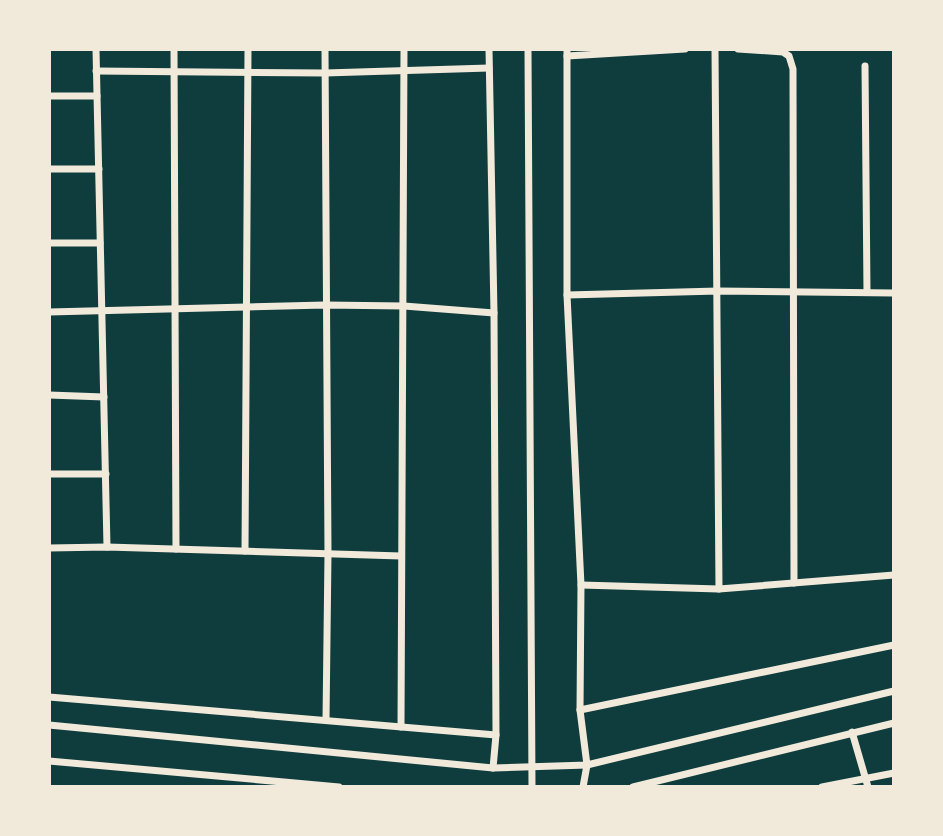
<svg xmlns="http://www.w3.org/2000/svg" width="943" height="836" viewBox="0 0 943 836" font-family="'IBM Plex Serif',serif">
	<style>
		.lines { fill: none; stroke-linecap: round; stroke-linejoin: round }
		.minor { stroke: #f1e9da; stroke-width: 7 }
	</style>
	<rect width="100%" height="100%" fill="#0f3d3e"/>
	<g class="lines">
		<g class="minor">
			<polyline points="96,49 107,547"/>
			<polyline points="174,49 176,549"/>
			<polyline points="325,49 328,554 326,720"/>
			<polyline points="489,49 494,313 496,735 493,768"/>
			<polyline points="528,49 532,787"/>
			<polyline points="567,49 567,295 581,585 580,710 587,765 583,787"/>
			<polyline points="715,49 719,589"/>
			<polyline points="738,49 783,52 789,56 793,69 794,583"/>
			<polyline points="567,56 685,49"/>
			<polyline points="865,66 867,292"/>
			<polyline points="96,71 325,73 489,68"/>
			<polyline points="49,96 97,96"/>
			<polyline points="49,169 99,169"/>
			<polyline points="49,243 100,243"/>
			<polyline points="567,295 718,291 894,293"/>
			<polyline points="49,312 325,305 404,306 494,313"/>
			<polyline points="49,395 104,397"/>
			<polyline points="49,474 106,474"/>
			<polyline points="49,548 107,547 401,556"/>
			<polyline points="245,551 248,49"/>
			<polyline points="581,585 719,589 894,575"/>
			<polyline points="49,697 496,735"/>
			<polyline points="580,710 894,645"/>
			<polyline points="49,725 493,768 587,765 894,691"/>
			<polyline points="401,727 404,49"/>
			<polyline points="852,732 868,787"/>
			<polyline points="49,761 339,787"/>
			<polyline points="633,787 894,723"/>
			<polyline points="822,787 894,773"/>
		</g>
	</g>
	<rect width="943" height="836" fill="none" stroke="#f1e9da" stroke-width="102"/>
</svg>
